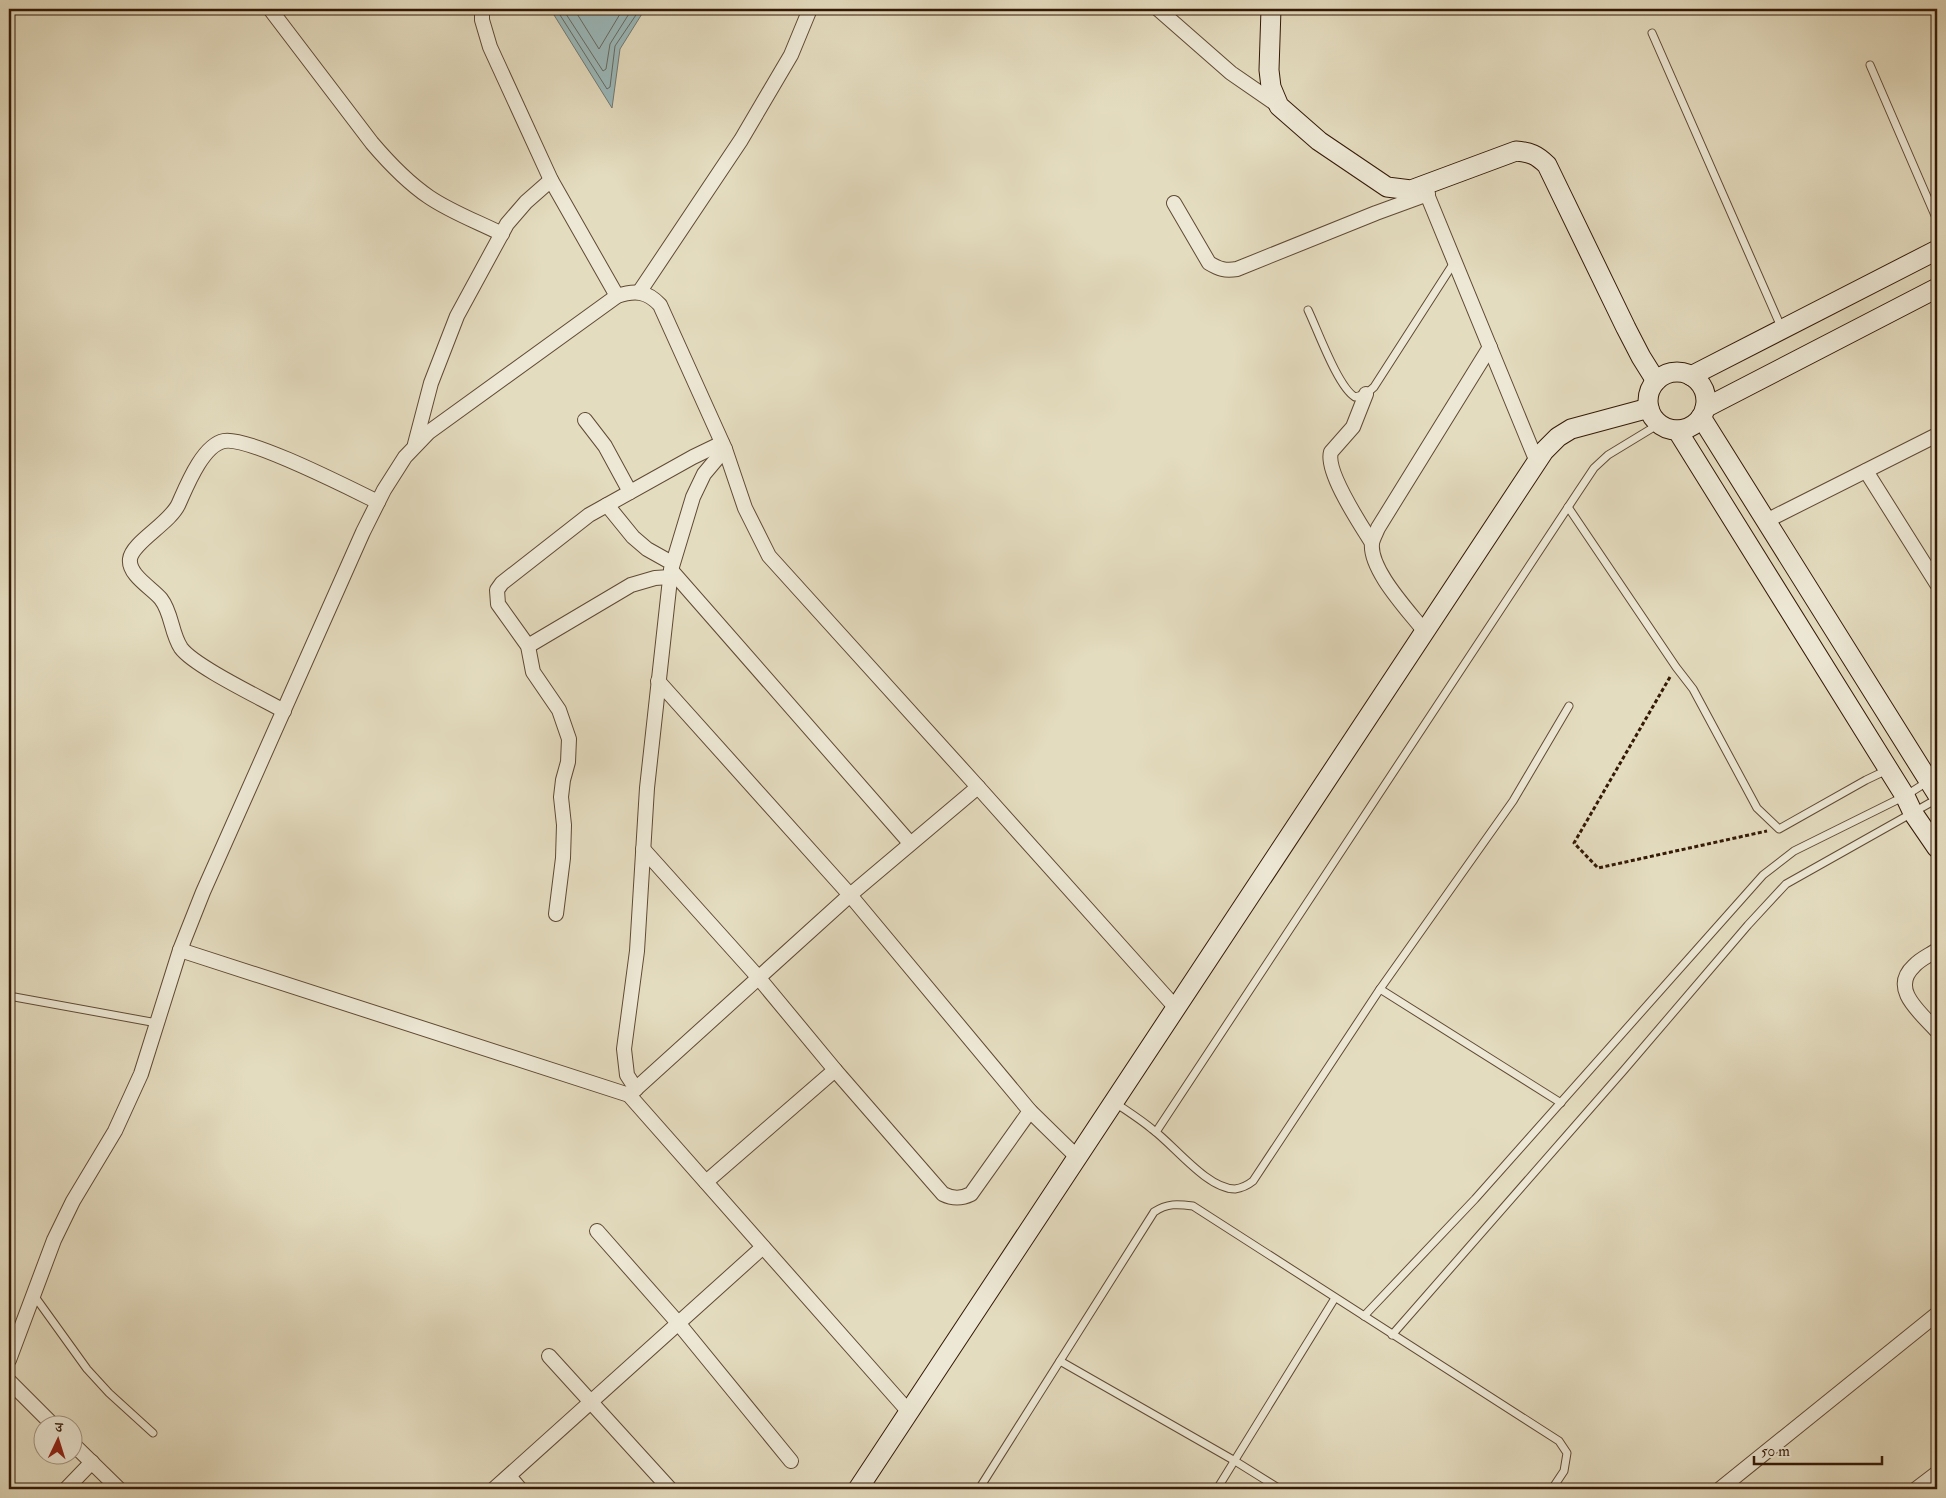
<svg xmlns="http://www.w3.org/2000/svg" width="1946" height="1498" viewBox="0 0 1946 1498" font-family="'IM FELL Double Pica','Noto Serif Devanagari',serif">
	<style>
		.water { fill: #9ab9bc; stroke: #717973 }
		.lines { fill: none; stroke-linecap: round; stroke-linejoin: round }
		.shore { stroke: #676961; stroke-width: 1 }
		.lane-casing { stroke: #604a34; stroke-width: 9 }
		.street-casing { stroke: #604a34; stroke-width: 16 }
		.secondary-casing { stroke: #341906; stroke-width: 21 }
		.path { stroke: #341906; stroke-width: 3; stroke-dasharray: 4 2.5; stroke-linecap: butt }
		.lane { stroke: #ede8d5; stroke-width: 7 }
		.street { stroke: #ede8d5; stroke-width: 14 }
		.secondary { stroke: #ede8d5; stroke-width: 19 }
	</style>
	<rect width="100%" height="100%" fill="#e4dcbf"/>
	<filter id="stains"><feTurbulence type="fractalNoise" baseFrequency=".004" numOctaves="4"/><feColorMatrix values="0 0 0 0 .2 0 0 0 0 .09 0 0 0 0 .02 0 0 0 .5 -.17"/></filter>
	<radialGradient id="worn" r=".72"><stop offset=".6" stop-color="#630" stop-opacity="0"/><stop offset="1" stop-color="#630" stop-opacity=".3"/></radialGradient>
	<polygon class="water" points="555,9 645,9 620,49 612,108 554,15"/>
	<g class="lines">
		<g class="shore">
			<polyline points="560,9 560,15 607,89 610,87 615,46 640,9"/>
			<polyline points="566,9 566,14 603,71 606,69 610,44 632,9"/>
			<polyline points="574,9 599,49 623,9"/>
		</g>
		<defs>
			<g id="lane">
				<polyline points="1652,33 1782,329"/>
				<polyline points="1870,65 1937,220"/>
				<path d="M 1308,310 C 1318,331 1338,387 1355,397 L 1366,394 L 1374,387 L 1455,261"/>
				<polyline points="1568,507 1676,667 1693,689 1757,808 1779,829 1866,780 1887,770"/>
				<polyline points="1380,989 1561,1103"/>
				<polyline points="9,996 157,1023"/>
				<path d="M 1114,1102 C 1127,1111 1140,1119 1152,1129 C 1174,1145 1207,1189 1235,1189 C 1242,1188 1248,1185 1253,1181 L 1380,989 L 1513,801 L 1569,706"/>
				<polyline points="1156,1132 1578,492 1594,468 1608,455 1659,424"/>
				<polyline points="33,1294 87,1369 109,1393 153,1433"/>
				<polyline points="1364,1316 1475,1199 1763,875 1794,851 1905,796 1927,782"/>
				<polyline points="1392,1335 1624,1070 1748,925 1786,884 1937,799"/>
				<polyline points="1060,1361 1235,1461 1280,1489"/>
				<path d="M 979,1489 L 1154,1212 C 1167,1203 1178,1204 1193,1206 L 1559,1441 L 1567,1453 L 1564,1471 L 1552,1489"/>
				<polyline points="1217,1489 1335,1298"/>
			</g>
			<g id="street">
				<path d="M 270,9 L 372,143 C 389,163 407,182 429,197 C 451,212 478,222 502,234"/>
				<polyline points="482,9 482,20 490,47 551,180 617,296"/>
				<polyline points="1158,9 1231,73 1279,106"/>
				<polyline points="1424,187 1537,462"/>
				<path d="M 1174,203 L 1209,263 C 1219,269 1225,271 1237,269 L 1376,213 L 1428,194"/>
				<polyline points="640,291 741,140 791,55 810,9"/>
				<path d="M 1366,394 L 1353,427 L 1331,452 C 1325,472 1361,525 1372,543"/>
				<polyline points="585,420 605,446 630,492"/>
				<polyline points="415,444 431,383 457,316 507,224 526,202 551,180"/>
				<polyline points="1866,471 1937,584"/>
				<polyline points="607,505 633,537 647,549 672,563"/>
				<polyline points="1766,521 1937,435"/>
				<polyline points="671,570 910,843"/>
				<path d="M 1425,632 C 1409,611 1369,570 1372,543 C 1373,538 1376,533 1378,528 L 1490,347"/>
				<polyline points="528,646 631,585 655,578 670,577"/>
				<polyline points="658,681 850,895 1030,1111 1077,1157"/>
				<path d="M 284,711 C 261,698 194,666 181,648 C 171,633 172,613 161,599 C 152,588 128,575 130,559 C 132,542 171,523 179,503 C 187,485 203,445 224,441 C 248,436 351,489 378,502"/>
				<path d="M 643,849 L 758,977 L 835,1070 L 943,1194 C 953,1199 961,1199 971,1194 L 1030,1111"/>
				<polyline points="556,914 563,858 564,825 561,797 563,780 568,762 569,739 559,710 533,672 528,646 498,604 497,590 502,583 589,515 693,457 722,443"/>
				<polyline points="180,950 629,1095 909,1412"/>
				<path d="M 1937,950 C 1930,955 1920,959 1914,966 C 1889,989 1921,1013 1937,1031"/>
				<polyline points="636,1089 627,1075 624,1049 637,951 647,788 671,570 693,497 704,474 725,449"/>
				<polyline points="629,1095 850,895 978,787"/>
				<polyline points="706,1182 835,1070"/>
				<polyline points="597,1231 679,1324 791,1461"/>
				<polyline points="549,1356 670,1489"/>
				<path d="M 9,1360 L 54,1240 L 73,1201 L 115,1131 L 141,1074 L 180,950 L 203,892 L 363,532 L 384,490 L 405,457 L 429,432 L 617,296 C 635,290 647,291 660,305 L 725,449 L 745,508 L 769,556 L 978,787 L 1176,1008"/>
				<polyline points="9,1381 54,1426"/>
				<polyline points="72,1443 119,1489"/>
				<polyline points="509,1476 520,1489"/>
				<polyline points="66,1489 92,1462"/>
				<polyline points="494,1489 763,1247"/>
				<polyline points="1720,1489 1937,1314"/>
				<polyline points="1916,1489 1937,1473"/>
			</g>
			<g id="secondary">
				<path d="M 1271,9 L 1269,70 L 1271,87 L 1279,106 L 1319,141 L 1387,187 L 1411,190 L 1516,151 C 1530,152 1537,155 1547,165 L 1626,328 L 1641,357 L 1656,381"/>
				<circle cx="1677" cy="401" r="29"/>
				<polyline points="1691,376 1937,250"/>
				<polyline points="1705,408 1937,288"/>
				<polyline points="1701,417 1937,794"/>
				<polyline points="1677,430 1905,796 1913,813 1937,848"/>
				<polyline points="858,1489 1544,451 1558,437 1571,429 1649,408"/>
			</g>
		</defs>
		<use href="#lane" class="lane-casing"/>
		<use href="#street" class="street-casing"/>
		<use href="#secondary" class="secondary-casing"/>
		<polyline class="path" points="1670,677 1574,843 1598,868 1767,831"/>
		<use href="#lane" class="lane"/>
		<use href="#street" class="street"/>
		<use href="#secondary" class="secondary"/>
	</g>
	<rect width="1946" height="1498" fill="none" stroke="#e4dcbf" stroke-width="30"/>
	<rect x="10" y="10" width="1926" height="1478" fill="none" stroke="#341906" stroke-width="2.5"/>
	<rect x="15" y="15" width="1916" height="1468" fill="none" stroke="#341906"/>
	<g transform="translate(58 1440) rotate(4)"><circle r="24" fill="#ede8d5" stroke="#a39582"/>
	<path d="M0-4L9 19L0 12L-9 19Z" fill="#8f2418"/>
	<text y="-8" font-size="14" font-weight="bold" text-anchor="middle" fill="#341906">उ</text>
	</g>
	<path d="M1754 1456v8h128v-8" fill="none" stroke="#341906" stroke-width="2.5"/>
	<text x="1761" y="1456" font-size="15" fill="#341906" stroke="#ede8d5" stroke-width="4" paint-order="stroke">50 m</text>
	<rect width="100%" height="100%" filter="url(#stains)"/>
	<rect width="100%" height="100%" fill="url(#worn)"/>
</svg>
